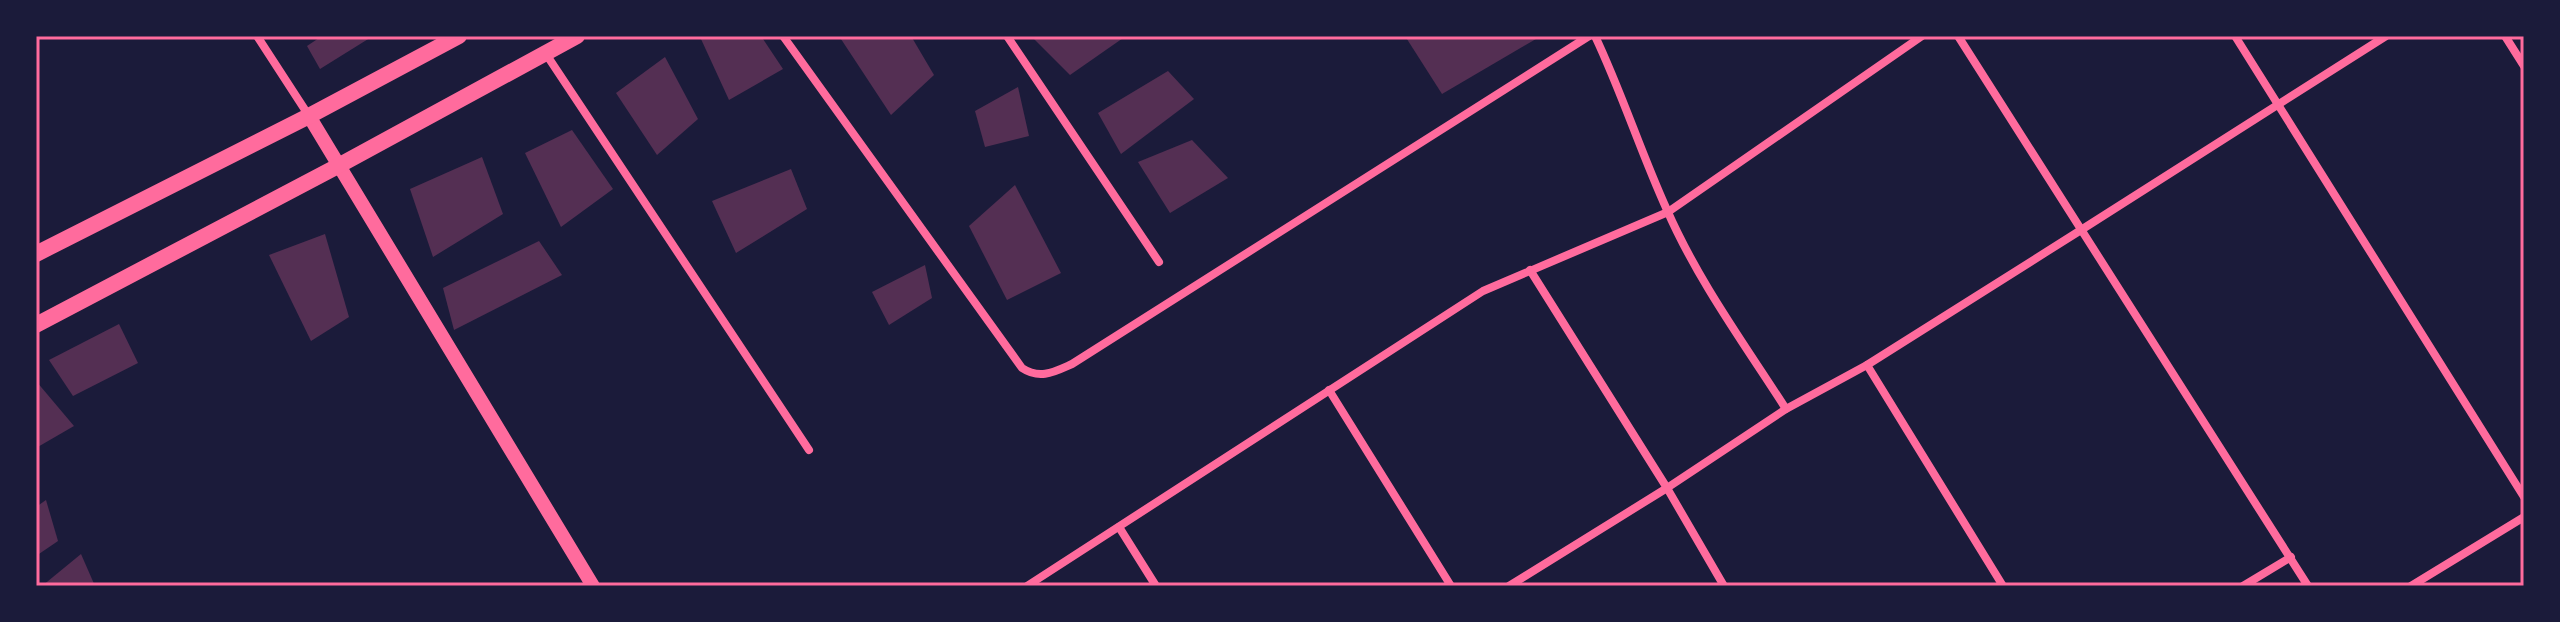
<svg xmlns="http://www.w3.org/2000/svg" width="2560" height="622" viewBox="0 0 2560 622" font-family="'Golos Text',sans-serif">
	<style>
		.building { fill: #542f53 }
		.lines { fill: none; stroke-linecap: round; stroke-linejoin: round }
		.minor { stroke: #ff6b9d; stroke-width: 8 }
		.tertiary { stroke: #ff6b9d; stroke-width: 14 }
		.secondary { stroke: #ff6b9d; stroke-width: 16 }
		.neatline { fill: none; stroke: #ff6b9d; stroke-width: 3 }
	</style>
	<rect width="100%" height="100%" fill="#1b1b3a"/>
	<g class="building">
		<polygon points="322,36 373,36 320,69 307,46"/>
		<polygon points="708,36 761,36 783,69 729,100 701,39"/>
		<polygon points="839,36 911,36 934,75 891,115"/>
		<polygon points="1031,36 1126,36 1070,75"/>
		<polygon points="1405,36 1541,36 1442,94"/>
		<polygon points="665,57 698,119 657,155 616,93"/>
		<polygon points="1168,71 1194,99 1121,154 1098,113"/>
		<polygon points="1018,87 1029,136 985,147 975,111"/>
		<polygon points="572,130 613,189 561,227 525,153"/>
		<polygon points="1192,140 1228,178 1170,213 1138,162"/>
		<polygon points="482,157 503,214 433,257 410,189"/>
		<polygon points="791,169 807,209 736,253 712,201"/>
		<polygon points="1015,185 1061,273 1007,300 969,226"/>
		<polygon points="325,234 349,317 311,341 269,255"/>
		<polygon points="539,241 562,275 454,330 443,288"/>
		<polygon points="925,265 932,298 889,325 872,292"/>
		<polygon points="119,324 138,363 73,396 49,360"/>
		<polygon points="36,381 74,426 36,448"/>
		<polygon points="46,500 58,541 36,556 36,507"/>
		<polygon points="81,554 95,586 42,586"/>
	</g>
	<g class="lines">
		<g class="minor">
			<polyline points="257,36 309,116"/>
			<path d="M 783,36 L 1022,368 C 1040,380 1054,372 1072,364 L 1589,36"/>
			<polyline points="1007,36 1159,262"/>
			<path d="M 1595,36 C 1622,93 1641,153 1667,210 C 1698,281 1745,345 1786,409"/>
			<polyline points="1958,36 2308,586"/>
			<polyline points="2235,36 2524,497"/>
			<polyline points="2505,36 2524,66"/>
			<polyline points="546,54 809,450"/>
			<polyline points="1530,270 1667,488 1724,586"/>
			<polyline points="1867,365 2003,586"/>
			<polyline points="1329,390 1451,586"/>
			<polyline points="1119,527 1156,586"/>
			<polyline points="1027,586 1483,291 1668,212 1922,36"/>
			<polyline points="1509,586 1667,488 1786,409 1867,365 2081,230 2386,36"/>
			<polyline points="2243,586 2291,557"/>
			<polyline points="2411,586 2524,517"/>
		</g>
		<polyline class="tertiary" points="309,116 593,586"/>
		<g class="secondary">
			<polyline points="36,254 309,116 459,36"/>
			<polyline points="36,325 338,166 577,36"/>
		</g>
	</g>
	<rect width="2560" height="622" fill="none" stroke="#1b1b3a" stroke-width="76"/>
	<rect x="38" y="38" width="2484" height="546" class="neatline"/>
</svg>
